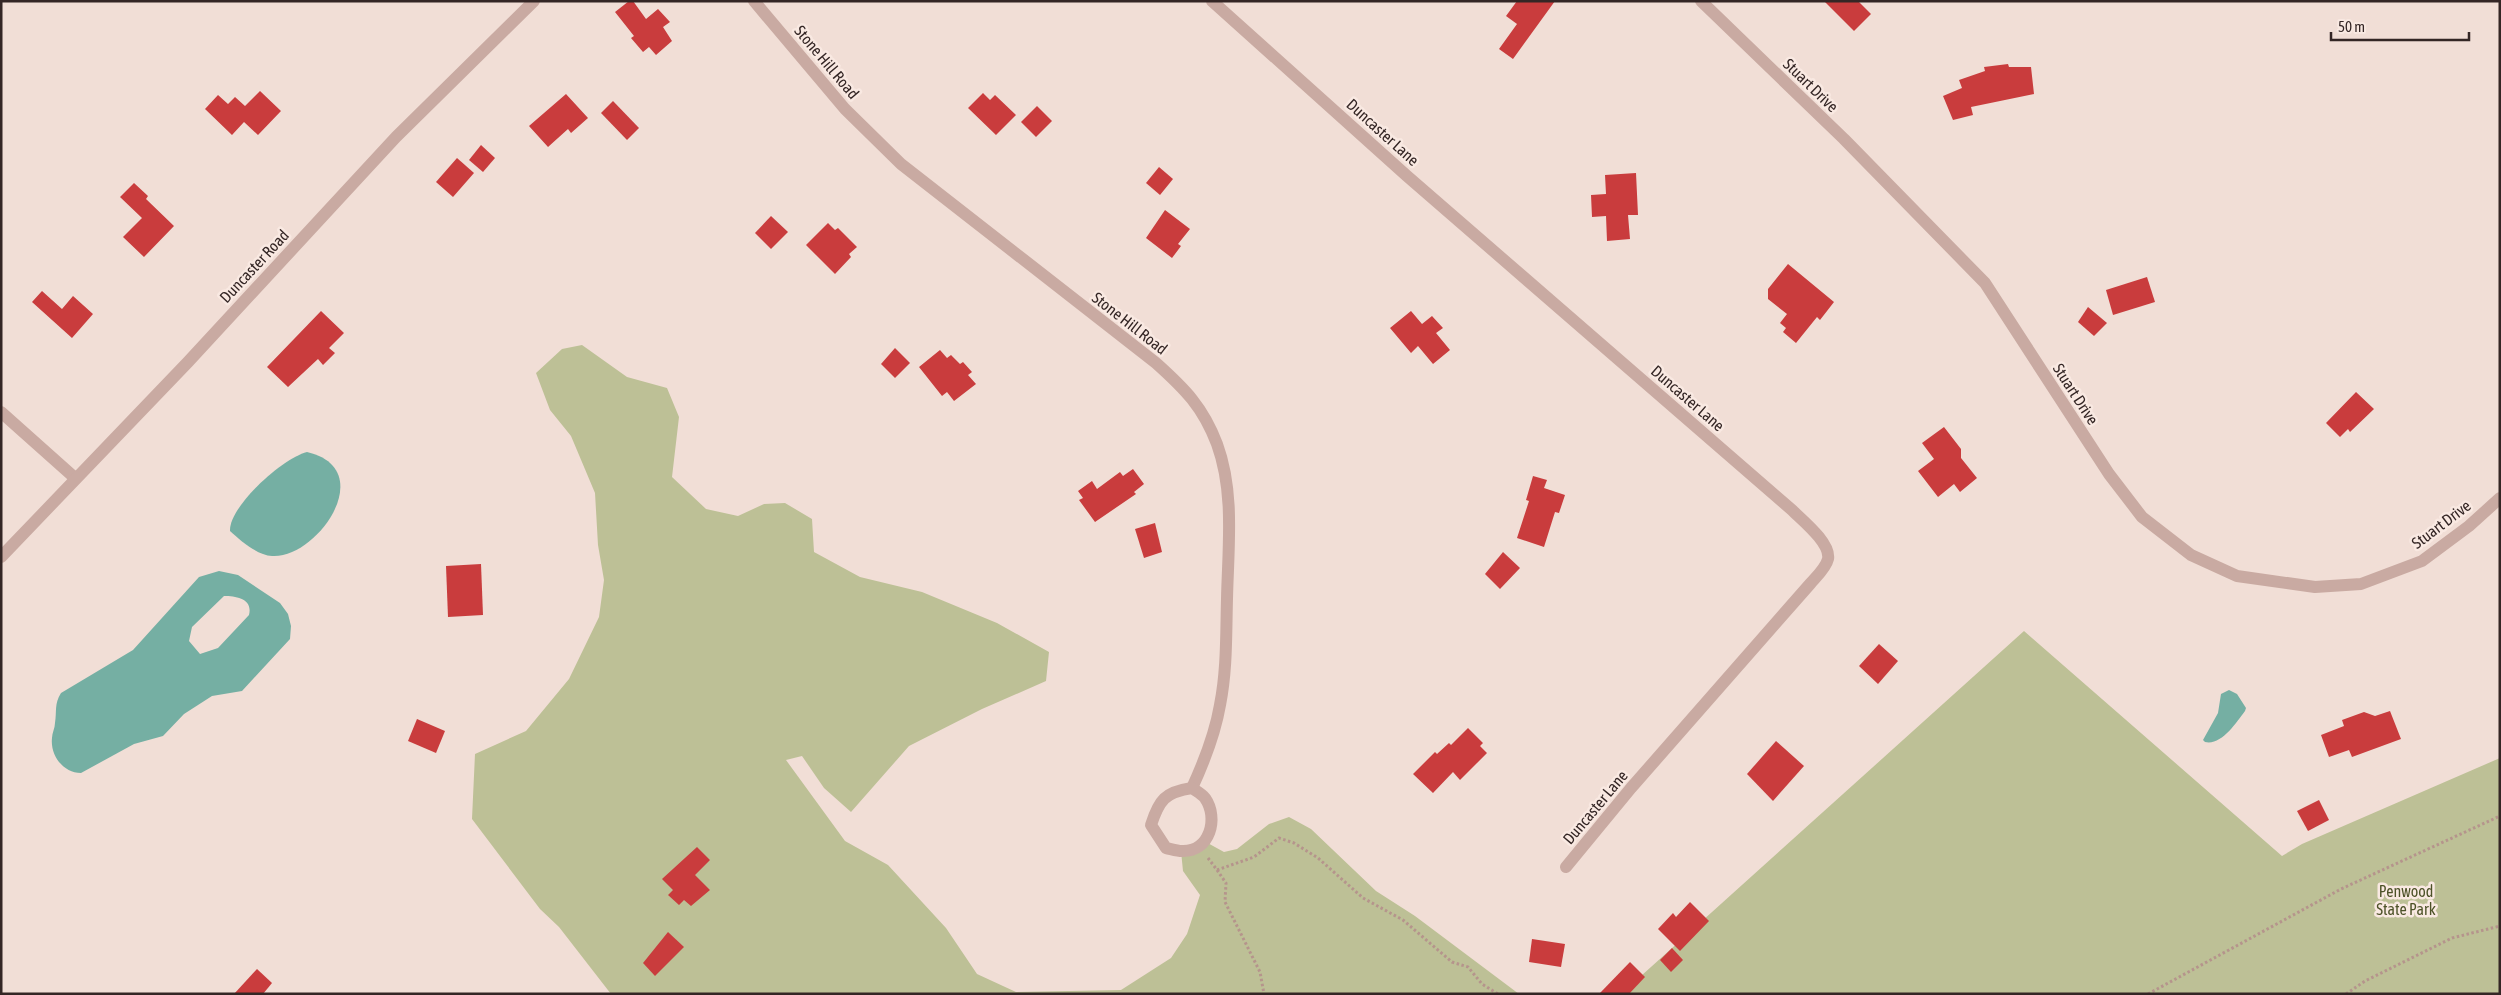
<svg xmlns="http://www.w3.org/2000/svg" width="2501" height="995" viewBox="0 0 2501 995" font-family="'Asap Condensed',sans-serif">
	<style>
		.green { fill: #bdc096 }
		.water { fill: #75afa3; fill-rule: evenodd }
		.building { fill: #c93c3d }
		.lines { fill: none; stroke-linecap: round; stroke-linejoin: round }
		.path { stroke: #b5948c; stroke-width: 3; stroke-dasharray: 2.5 2.5; stroke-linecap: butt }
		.minor { stroke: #c9aaa2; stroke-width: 12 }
		.tertiary { stroke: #c9aaa2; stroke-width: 12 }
		.labels { text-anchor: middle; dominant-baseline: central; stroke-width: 5; stroke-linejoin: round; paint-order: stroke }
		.street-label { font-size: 16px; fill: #342625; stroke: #f9e9e2 }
		.park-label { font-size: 16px; fill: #4d5228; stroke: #f9e9e2 }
	</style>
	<rect width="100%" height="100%" fill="#f1ded6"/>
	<g class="green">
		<polygon points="582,345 627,377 667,388 679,417 672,477 706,509 738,516 764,504 785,503 812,519 814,552 860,577 922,592 997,623 1049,652 1046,681 982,709 909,746 851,812 824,788 802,756 786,760 845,841 888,865 946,928 977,974 1016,992 1121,990 1171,958 1187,934 1200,895 1183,871 1181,851 1204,841 1224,852 1237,849 1269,824 1289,817 1311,829 1376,891 1415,916 1519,994 611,994 559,927 540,909 472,819 475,754 526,731 569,679 599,617 604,580 598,545 595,493 571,436 550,410 536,373 562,349"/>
		<polygon points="2024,631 2282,856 2302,844 2500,758 2500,994 1621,994"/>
	</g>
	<g class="water">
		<path d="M 307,452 C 380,469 317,559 272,556 C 257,555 241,541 230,531 C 229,506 283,458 307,452 Z"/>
		<path d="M 219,571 L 238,575 L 280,603 L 288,614 L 291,626 L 290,639 L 242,691 L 212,696 L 184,714 L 163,736 L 134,744 L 81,773 C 63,773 50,755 52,738 C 52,733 55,728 55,723 C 57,711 54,704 61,693 L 133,650 L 199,577 ZM 224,596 C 237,596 253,599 249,615 L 218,648 L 200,654 L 189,641 L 192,627 Z"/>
		<path d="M 2229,690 L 2237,694 L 2246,708 L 2245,711 C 2236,723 2221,746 2205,742 L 2203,740 L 2218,713 L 2221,694 Z"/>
	</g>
	<g class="building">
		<polygon points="629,1 633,1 646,19 658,9 670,22 663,27 672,41 656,55 649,47 643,52 631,38 634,36 615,12"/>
		<polygon points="1517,1 1555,1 1513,59 1499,49 1517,24 1506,16"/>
		<polygon points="1824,1 1858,1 1871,14 1854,31"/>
		<polygon points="2008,64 2009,67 2031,67 2034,94 1971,107 1973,115 1953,120 1943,96 1962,88 1959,80 1985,71 1984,67"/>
		<polygon points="260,91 281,111 258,135 244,122 232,135 205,109 218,95 228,104 235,97 245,106"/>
		<polygon points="983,93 990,100 995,95 1016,115 996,135 968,108"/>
		<polygon points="566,94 588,118 571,133 568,129 548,147 529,126"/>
		<polygon points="613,101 639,128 627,140 601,113"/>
		<polygon points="1037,106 1052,121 1036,137 1021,122"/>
		<polygon points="481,145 495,158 483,172 469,160"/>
		<polygon points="457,158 474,173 453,197 436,182"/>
		<polygon points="1159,167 1173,179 1160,195 1146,183"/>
		<polygon points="1636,173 1638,215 1628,215 1630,239 1607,241 1606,216 1592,217 1591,195 1606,194 1605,175"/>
		<polygon points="134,183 148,196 146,199 174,226 144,257 123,237 142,218 120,197"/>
		<polygon points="1165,210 1190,229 1178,244 1181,246 1172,258 1146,238"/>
		<polygon points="771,216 788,232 771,249 755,233"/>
		<polygon points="828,223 835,230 838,228 857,247 849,254 851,257 835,274 806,245"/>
		<polygon points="1788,264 1834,302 1820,320 1817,317 1796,343 1783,332 1786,328 1780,323 1787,314 1768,299 1768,289"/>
		<polygon points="2147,277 2155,302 2113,315 2106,290"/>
		<polygon points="42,291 62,309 73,296 93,314 72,338 32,302"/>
		<polygon points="2088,307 2107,323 2094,336 2078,322"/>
		<polygon points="321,311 344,333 329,348 335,353 323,365 318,359 288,387 267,367"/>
		<polygon points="1411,311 1422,324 1432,316 1443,328 1436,333 1450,350 1433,364 1418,346 1411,353 1390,328"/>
		<polygon points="895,348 910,363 895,378 881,364"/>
		<polygon points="940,350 947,358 951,355 960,364 963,362 972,372 968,375 976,384 954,401 947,392 942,396 919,367"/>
		<polygon points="2356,392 2374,409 2350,432 2348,429 2340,437 2326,423"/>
		<polygon points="1944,427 1961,449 1961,458 1977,478 1960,492 1954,484 1938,497 1918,471 1934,459 1922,443"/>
		<polygon points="1133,469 1144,484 1134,492 1136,494 1095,522 1079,500 1083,498 1078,491 1092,481 1097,489 1120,472 1123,476"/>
		<polygon points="1533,476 1547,480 1544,488 1565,495 1559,513 1555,512 1544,547 1517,538 1529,501 1526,500"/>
		<polygon points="1155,523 1162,552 1144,558 1135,529"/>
		<polygon points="1503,552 1520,568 1500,589 1485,574"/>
		<polygon points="481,564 483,615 448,617 446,566"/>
		<polygon points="1879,644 1898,661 1878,684 1859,666"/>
		<polygon points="2390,711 2401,739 2352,757 2349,750 2329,757 2321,735 2344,726 2342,720 2364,712 2375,716"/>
		<polygon points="417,719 445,731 436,753 408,741"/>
		<polygon points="1468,728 1483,743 1480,746 1487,753 1460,780 1453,772 1433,793 1413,774 1435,752 1437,754 1449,743 1451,745"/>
		<polygon points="1776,741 1804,766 1773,801 1747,774"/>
		<polygon points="2319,800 2329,820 2308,831 2297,811"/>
		<polygon points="697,847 710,860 695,875 710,890 691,906 684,900 679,905 668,895 673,890 662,879"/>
		<polygon points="1690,902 1709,921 1680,951 1658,929 1673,913 1676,917"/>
		<polygon points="668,932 684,947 655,976 643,963"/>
		<polygon points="1532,939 1565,944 1561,967 1529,962"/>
		<polygon points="1672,948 1683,960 1671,972 1660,960"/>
		<polygon points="1630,962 1645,977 1629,994 1599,994"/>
		<polygon points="257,969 272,983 263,994 234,994"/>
	</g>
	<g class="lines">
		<g class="path">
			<polyline points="1208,858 1217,870 1254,857 1279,838 1294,843 1318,858 1363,898 1403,920 1452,962 1468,967 1482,984 1498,994"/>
			<polyline points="1217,870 1226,883 1225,902 1260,972 1264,994"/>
			<polyline points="2148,994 2341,889 2500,816"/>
			<polyline points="2346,994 2365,981 2452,938 2500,926"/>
		</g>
		<g class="minor">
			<path d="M 754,1 L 845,109 L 901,164 L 1156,363 C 1185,389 1203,407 1217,444 C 1235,493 1228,548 1227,599 C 1226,634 1227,670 1220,705 C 1215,734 1204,762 1192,788"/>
			<path d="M 1212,1 L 1407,176 L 1792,510 C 1802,520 1831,543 1828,559 C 1826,568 1816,577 1810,584 L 1631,788 L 1566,867"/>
			<polyline points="1701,1 1844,139 1985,283 2109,474 2142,517 2191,555 2237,576 2315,587 2361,584 2422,561 2469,526 2500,498"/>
			<polyline points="1,412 75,478"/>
			<path d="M 1192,788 C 1196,791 1202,794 1205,798 C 1219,818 1210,852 1182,851 C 1177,851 1171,849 1166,848 L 1151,825 C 1159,800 1165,792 1192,788 Z"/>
		</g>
		<polyline class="tertiary" points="1,557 188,362 396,137 534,1"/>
	</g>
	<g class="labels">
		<g class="street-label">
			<text transform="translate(827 62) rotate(50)">Stone Hill Road</text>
			<text transform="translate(1811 85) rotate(44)">Stuart Drive</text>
			<text transform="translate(1383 132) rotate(42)">Duncaster Lane</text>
			<text transform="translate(254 266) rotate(-47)">Duncaster Road</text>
			<text transform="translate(1130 323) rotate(38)">Stone Hill Road</text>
			<text transform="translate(2076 394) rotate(57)">Stuart Drive</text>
			<text transform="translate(1688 398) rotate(41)">Duncaster Lane</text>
			<text transform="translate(2441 524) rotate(-37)">Stuart Drive</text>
			<text transform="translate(1595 807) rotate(-50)">Duncaster Lane</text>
		</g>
		<g class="park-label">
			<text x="2406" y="891">Penwood<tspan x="2406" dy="18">State Park</tspan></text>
		</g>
	</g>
	<rect width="2501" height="995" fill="none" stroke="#342625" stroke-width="5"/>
	<path d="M2331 32v8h138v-8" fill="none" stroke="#342625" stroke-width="2.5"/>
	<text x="2338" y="32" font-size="15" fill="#342625" stroke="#f9e9e2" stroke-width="4" paint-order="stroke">50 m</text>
</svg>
